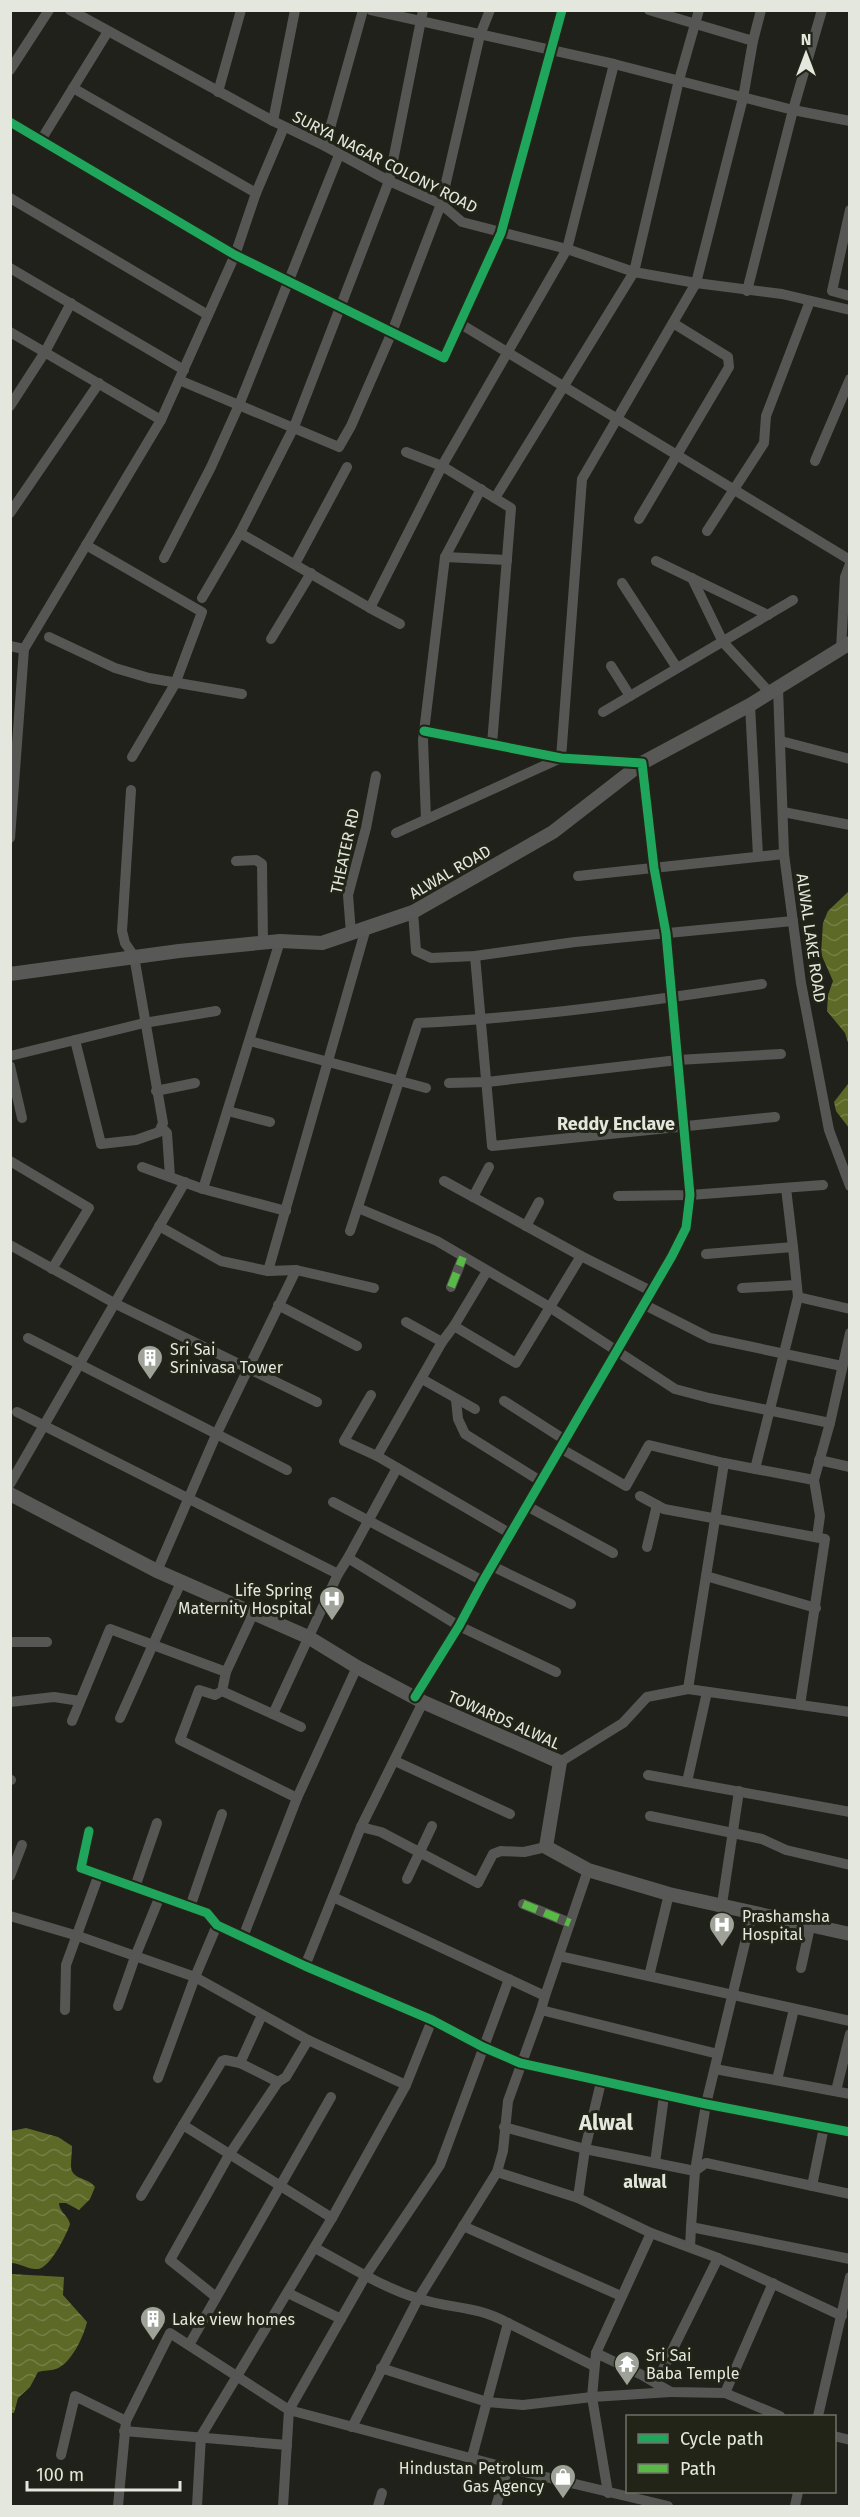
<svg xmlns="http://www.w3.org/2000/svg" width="860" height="2517" viewBox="0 0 860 2517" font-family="'Fira Sans',sans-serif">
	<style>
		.water { fill: url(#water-waves) }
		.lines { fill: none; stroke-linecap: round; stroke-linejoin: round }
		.street { stroke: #565754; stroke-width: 10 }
		.secondary { stroke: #585856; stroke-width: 14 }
		.quiet { stroke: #58b947; stroke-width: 8; stroke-dasharray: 15 8; stroke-linecap: butt }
		.cycleway-casing { stroke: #212417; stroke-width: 13 }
		.cycleway { stroke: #20a55d; stroke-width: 9 }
		.labels { text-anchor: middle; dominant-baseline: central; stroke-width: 6; stroke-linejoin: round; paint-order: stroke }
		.street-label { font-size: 16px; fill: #e4e7de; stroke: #212417 }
		.poi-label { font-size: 16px; fill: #e4e7de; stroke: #212417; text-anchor: start }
		.neighbourhood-label { font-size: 18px; font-weight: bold; fill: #e4e7de; stroke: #212417 }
		.district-label { font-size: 22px; font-weight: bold; fill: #e4e7de; stroke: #212417 }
	</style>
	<defs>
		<pattern id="water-waves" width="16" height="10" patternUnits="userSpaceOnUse" patternTransform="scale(1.5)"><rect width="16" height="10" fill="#5d6a27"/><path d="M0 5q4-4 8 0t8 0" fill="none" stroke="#747f46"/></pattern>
	</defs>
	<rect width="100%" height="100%" fill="#20211a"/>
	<g class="water">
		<polygon points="849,891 849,1046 845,1033 827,1011 828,995 833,981 821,954 823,923 828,911"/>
		<polygon points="849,1078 849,1128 836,1111 834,1102 848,1084"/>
		<path d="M 26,2128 L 58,2137 L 72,2146 C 72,2153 71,2159 71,2166 C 71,2180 88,2177 95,2187 L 90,2199 L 79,2210 L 66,2203 L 59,2203 C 59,2212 68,2215 70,2224 C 67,2234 50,2268 38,2269 C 29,2270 20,2263 11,2263 L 11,2131 Z"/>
		<path d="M 11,2274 L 64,2277 L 63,2295 L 87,2322 C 84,2336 71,2364 56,2369 C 51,2371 44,2370 38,2372 L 30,2387 L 18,2398 L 14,2413 L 11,2413 Z"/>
	</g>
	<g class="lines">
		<g class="street">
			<polyline points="70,10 273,121 325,146 389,181 441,204 462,222 567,249 634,272 696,283 782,294 850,310"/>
			<polyline points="371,10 614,64 793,110 850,121"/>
			<polyline points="649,10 753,41 761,10"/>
			<polyline points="10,70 49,10"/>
			<polyline points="73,88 256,193"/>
			<polyline points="218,92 241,10"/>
			<polyline points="273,121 295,10"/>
			<polyline points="10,122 235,255 444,358 501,233 562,10"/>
			<polyline points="41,140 107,33"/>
			<polyline points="325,146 363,10"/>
			<polyline points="10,198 208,315"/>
			<polyline points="850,210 832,291 850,296"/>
			<polyline points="10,268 184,370"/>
			<polyline points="747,291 793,110 822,10"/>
			<polyline points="459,323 850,560"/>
			<polyline points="10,332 161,420"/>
			<polyline points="179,380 339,447 351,426 392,332 441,204 480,35 490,10"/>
			<polyline points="10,406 45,352 71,303"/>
			<polyline points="406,452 442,466 511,508 492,744"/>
			<polyline points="815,461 850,379"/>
			<polyline points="495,498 634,272 679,80 699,10"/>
			<polyline points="10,513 99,383"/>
			<polyline points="639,519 729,367 728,357 673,323"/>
			<polyline points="707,531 764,443 766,416 810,301"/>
			<polyline points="240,533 294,427 389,181 423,10"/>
			<polyline points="86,545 202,612 175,684 132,757"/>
			<polyline points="445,557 507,560"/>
			<polyline points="164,558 211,467 239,405 339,155"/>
			<polyline points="656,561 768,615"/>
			<polyline points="295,564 347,467"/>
			<polyline points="692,578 723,642 770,693"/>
			<polyline points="622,583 677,668"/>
			<polyline points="202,598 240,533 370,608 442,466 567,249 614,64"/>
			<polyline points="370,608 400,624"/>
			<polyline points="49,637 115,668 149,678 242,694"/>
			<polyline points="271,639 311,573"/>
			<polyline points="10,646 24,649"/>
			<polyline points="841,649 845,577 850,564"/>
			<polyline points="611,666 630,696"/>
			<polyline points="778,688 784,854 801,983 829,1130 850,1186"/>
			<polyline points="750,705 758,856"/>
			<polyline points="603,712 793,600"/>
			<polyline points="781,741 850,759"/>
			<polyline points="561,758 582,479 696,283 743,98 753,41"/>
			<polyline points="783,812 850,825"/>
			<polyline points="426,819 423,740 445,557 481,489"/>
			<polyline points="396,833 561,758"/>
			<polyline points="10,838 24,649 161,420 235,255 256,193 284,127"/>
			<polyline points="236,861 256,860 262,864 263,943"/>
			<polyline points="578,876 784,854"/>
			<polyline points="413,912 416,951 431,958 475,956 575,942 793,921"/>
			<polyline points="351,933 348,895 366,828 376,776"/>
			<polyline points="475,956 492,1146 775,1117"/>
			<polyline points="75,1040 101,1144 136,1140 159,1132 163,1123 134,956 125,943 122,931 131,790"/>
			<polyline points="250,1041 426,1088"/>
			<polyline points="10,1056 144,1023 216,1011"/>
			<polyline points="10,1066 22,1118"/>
			<polyline points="449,1083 487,1082 678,1060 781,1054"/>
			<polyline points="156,1091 195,1083"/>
			<polyline points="228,1111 270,1122"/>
			<polyline points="162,1128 167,1133 170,1177"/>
			<polyline points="10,1161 89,1208 52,1269"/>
			<polyline points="142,1167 203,1189 286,1211"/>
			<polyline points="444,1181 581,1256 651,1291"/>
			<polyline points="203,1189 280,941"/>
			<polyline points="618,1196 690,1195 823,1185"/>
			<polyline points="473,1197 489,1167"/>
			<polyline points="358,1208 437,1241 548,1306 675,1389 709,1398 830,1423 850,1333"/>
			<polyline points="159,1226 221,1261 268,1271 296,1270 374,1288"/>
			<polyline points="526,1226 539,1202"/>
			<path d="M 350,1231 L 418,1023 C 533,1018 648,1001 762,984"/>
			<polyline points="10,1245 116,1304 317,1402"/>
			<polyline points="793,1247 798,1297 850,1309"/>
			<polyline points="706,1254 793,1247 786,1188"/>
			<polyline points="268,1271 366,928"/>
			<polyline points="451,1287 463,1257"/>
			<polyline points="742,1288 796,1285"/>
			<polyline points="643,1304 710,1338 842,1366"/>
			<polyline points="278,1305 357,1346"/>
			<polyline points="406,1322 442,1342"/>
			<polyline points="454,1326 516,1363 581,1256"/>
			<polyline points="28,1338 287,1470"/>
			<polyline points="422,1379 475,1409"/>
			<polyline points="371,1395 344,1441 377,1456 511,1534"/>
			<polyline points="456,1400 458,1419 465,1434 542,1482"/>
			<polyline points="504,1401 565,1440"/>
			<polyline points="17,1412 338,1574"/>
			<polyline points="560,1448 626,1486 649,1445 724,1463 814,1480"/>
			<polyline points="377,1456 442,1342 454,1326 487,1271"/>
			<polyline points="819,1460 850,1467"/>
			<polyline points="755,1469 798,1297"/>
			<polyline points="10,1484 185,1182"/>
			<polyline points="640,1496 664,1509 825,1539 800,1705"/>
			<polyline points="333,1502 483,1581"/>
			<polyline points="527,1506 613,1553"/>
			<polyline points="817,1537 820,1516 814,1480 830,1423"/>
			<polyline points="647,1547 657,1505"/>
			<polyline points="348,1558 459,1626 556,1672"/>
			<polyline points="492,1566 571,1604"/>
			<polyline points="157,1571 216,1435 296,1270"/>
			<polyline points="706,1576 816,1608"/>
			<polyline points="254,1612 226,1672 222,1691 215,1695 199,1690 180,1740 297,1798"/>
			<polyline points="10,1642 47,1642"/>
			<polyline points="688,1689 724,1463"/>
			<polyline points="222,1691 301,1727"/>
			<polyline points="415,1697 459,1626 483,1581 672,1256 686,1228 690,1195 666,933 654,868 642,763 561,758 424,731"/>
			<polyline points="10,1702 54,1697 80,1701"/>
			<polyline points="273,1714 338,1574 348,1558 397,1468"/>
			<polyline points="120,1718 182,1580"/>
			<polyline points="72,1721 110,1629 226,1672"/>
			<polyline points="395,1761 510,1814"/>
			<polyline points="560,1762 623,1723 647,1697 688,1689 850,1712"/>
			<polyline points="648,1775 850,1812"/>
			<polyline points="10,1780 11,1780"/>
			<polyline points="687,1782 707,1692"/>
			<polyline points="650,1816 762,1839 786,1850 850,1865"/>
			<polyline points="361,1827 381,1832 478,1883 493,1854 501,1851 524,1852 546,1847"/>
			<polyline points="89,1831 81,1868 207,1913 217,1925 305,1966 432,2020 483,2047 520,2063 706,2104 850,2132"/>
			<polyline points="10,1876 22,1845"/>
			<polyline points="407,1879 432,1826"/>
			<polyline points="135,1887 157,1823"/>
			<polyline points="333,1897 545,1996 541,2010 718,2054"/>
			<polyline points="523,1904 570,1923"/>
			<polyline points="722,1904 739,1791"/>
			<polyline points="190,1907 222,1814"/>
			<polyline points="10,1916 78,1936 195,1977 217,1925"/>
			<polyline points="243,1937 297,1798 357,1667"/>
			<polyline points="559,1956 850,2021"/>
			<polyline points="305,1966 361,1827 423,1702"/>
			<polyline points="801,1968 810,1927"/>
			<polyline points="649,1976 669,1894"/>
			<polyline points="545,1996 588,1870"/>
			<polyline points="118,2006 135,1957 160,1896"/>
			<polyline points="65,2010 66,1965 99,1874"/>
			<polyline points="240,2063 225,2060 222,2061 183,2125 332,2218"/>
			<polyline points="715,2069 850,2094"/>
			<polyline points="158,2078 195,1977 308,2040 406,2085"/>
			<polyline points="777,2080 794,2009"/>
			<polyline points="278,2082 286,2077 308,2040"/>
			<polyline points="836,2091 850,2034"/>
			<polyline points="504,2127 585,2149 695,2171 706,2163 850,2194"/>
			<polyline points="655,2163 664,2096"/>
			<polyline points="497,2172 578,2198 651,2233 718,2258 842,2316"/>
			<polyline points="812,2186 824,2127"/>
			<polyline points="141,2196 183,2125"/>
			<polyline points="578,2198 585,2149 601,2082"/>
			<polyline points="463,2226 621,2296"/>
			<polyline points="691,2227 695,2171 706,2104 752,1914"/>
			<polyline points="690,2247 691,2227 850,2259"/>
			<path d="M 315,2248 C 349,2266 383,2288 420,2299 C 452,2309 475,2305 508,2323 L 472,2457"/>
			<polyline points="288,2293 341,2319"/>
			<polyline points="216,2297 170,2260 229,2155 278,2082 240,2063 262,2015"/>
			<polyline points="508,2323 594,2366"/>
			<polyline points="189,2345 331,2097"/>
			<polyline points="596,2353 651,2233"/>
			<polyline points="381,2368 487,2402 523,2405 592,2397 596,2353 640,2374 671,2392 725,2393 780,2416"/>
			<polyline points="656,2383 718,2258"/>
			<polyline points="725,2393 773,2283"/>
			<polyline points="818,2416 850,2277"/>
			<polyline points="352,2427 418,2299 497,2172 503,2151 508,2101 541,2010"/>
			<polyline points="124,2431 287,2445"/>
			<polyline points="834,2436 850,2440"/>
			<polyline points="61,2455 75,2396 126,2421"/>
			<polyline points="608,2493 592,2397 671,2392"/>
			<polyline points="118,2506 126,2421 170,2333 289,2410 508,2468 668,2506"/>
			<polyline points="197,2506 201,2436 332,2218 406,2085 432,2020"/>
			<polyline points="283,2506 289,2410 366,2275 440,2165 509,1979"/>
			<polyline points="378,2506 382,2493"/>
			<polyline points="496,2506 508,2468"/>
			<polyline points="795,2506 798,2492"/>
		</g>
		<g class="secondary">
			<polyline points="10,974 179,951 280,941 322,943 413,912 553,832 642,763 750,705 850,643"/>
			<polyline points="10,1494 157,1571 308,1637 357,1667 423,1702 560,1762 546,1847 588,1870 669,1894 850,1934"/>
		</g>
		<g class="quiet">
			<polyline points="451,1287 463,1257"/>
			<polyline points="523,1904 570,1923"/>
		</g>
		<defs>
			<g id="cycleway">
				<polyline points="10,122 235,255 444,358 501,233 562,10"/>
				<polyline points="415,1697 459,1626 483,1581 672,1256 686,1228 690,1195 666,933 654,868 642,763 561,758 424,731"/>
				<polyline points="89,1831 81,1868 207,1913 217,1925 305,1966 432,2020 483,2047 520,2063 706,2104 850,2132"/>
			</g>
		</defs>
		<use href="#cycleway" class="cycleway-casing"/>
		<use href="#cycleway" class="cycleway"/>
	</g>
	<defs>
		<symbol id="building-pin" viewBox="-11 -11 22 30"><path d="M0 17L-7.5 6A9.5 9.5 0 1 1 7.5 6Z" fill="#9fa299" stroke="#212417"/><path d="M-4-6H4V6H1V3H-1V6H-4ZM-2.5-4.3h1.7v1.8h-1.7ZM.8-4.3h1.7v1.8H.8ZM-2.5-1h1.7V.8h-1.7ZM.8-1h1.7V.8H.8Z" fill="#fff"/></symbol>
		<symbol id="hospital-pin" viewBox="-11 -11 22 30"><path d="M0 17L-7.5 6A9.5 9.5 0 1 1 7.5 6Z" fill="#9fa299" stroke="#212417"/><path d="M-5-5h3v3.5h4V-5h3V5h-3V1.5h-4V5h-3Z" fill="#fff"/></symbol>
		<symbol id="temple-pin" viewBox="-11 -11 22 30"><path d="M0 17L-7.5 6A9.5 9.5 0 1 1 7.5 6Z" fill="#9fa299" stroke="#212417"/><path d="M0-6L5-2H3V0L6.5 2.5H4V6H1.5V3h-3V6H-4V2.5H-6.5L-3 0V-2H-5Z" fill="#fff"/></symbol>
		<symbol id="shop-pin" viewBox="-11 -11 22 30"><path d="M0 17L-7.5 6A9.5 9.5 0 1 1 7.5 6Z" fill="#9fa299" stroke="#212417"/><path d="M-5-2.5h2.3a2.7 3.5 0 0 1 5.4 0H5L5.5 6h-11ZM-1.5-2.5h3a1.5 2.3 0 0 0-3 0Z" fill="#fff"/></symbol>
	</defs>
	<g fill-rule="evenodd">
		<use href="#building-pin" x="135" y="1343" width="30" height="40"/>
		<use href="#hospital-pin" x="317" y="1584" width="30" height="40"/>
		<use href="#hospital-pin" x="707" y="1910" width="30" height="40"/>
		<use href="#building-pin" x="138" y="2304" width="30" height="40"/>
		<use href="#temple-pin" x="612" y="2349" width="30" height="40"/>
		<use href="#shop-pin" x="548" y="2462" width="30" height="40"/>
	</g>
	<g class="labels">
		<g class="street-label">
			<text transform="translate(385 162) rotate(27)">SURYA NAGAR COLONY ROAD</text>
			<text transform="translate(345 851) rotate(-78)">THEATER RD</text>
			<text transform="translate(450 872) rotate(-30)">ALWAL ROAD</text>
			<text transform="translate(811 938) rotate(82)">ALWAL LAKE ROAD</text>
			<text transform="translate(504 1720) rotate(24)">TOWARDS ALWAL</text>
		</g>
		<g class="poi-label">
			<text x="170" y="1349">Sri Sai<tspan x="170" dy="18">Srinivasa Tower</tspan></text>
			<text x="312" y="1590" text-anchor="end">Life Spring<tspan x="312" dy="18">Maternity Hospital</tspan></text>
			<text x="742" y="1916">Prashamsha<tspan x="742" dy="18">Hospital</tspan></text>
			<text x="172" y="2319">Lake view homes</text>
			<text x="646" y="2355">Sri Sai<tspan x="646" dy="18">Baba Temple</tspan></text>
			<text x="544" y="2468" text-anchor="end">Hindustan Petrolum<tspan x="544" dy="18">Gas Agency</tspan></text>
		</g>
		<g class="neighbourhood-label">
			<text x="616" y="1124">Reddy Enclave</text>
			<text x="645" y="2182">alwal</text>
		</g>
		<g class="district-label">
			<text x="606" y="2122">Alwal</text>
		</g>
	</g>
	<rect width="860" height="2517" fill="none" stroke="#e4e7de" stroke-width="24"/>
	<rect x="626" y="2415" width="210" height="78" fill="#212417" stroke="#6f7267" stroke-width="1.5"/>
	<rect x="638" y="2434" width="30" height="9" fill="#20a55d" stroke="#6f7267" stroke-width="1.5"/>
	<text x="680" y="2445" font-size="18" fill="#e4e7de">Cycle path</text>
	<rect x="638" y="2464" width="30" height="9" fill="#58b947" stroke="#6f7267" stroke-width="1.5"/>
	<text x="680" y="2475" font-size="18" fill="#e4e7de">Path</text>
	<g transform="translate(806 54)" stroke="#212417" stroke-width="4.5" paint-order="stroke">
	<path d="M0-4.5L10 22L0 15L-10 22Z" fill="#e4e7de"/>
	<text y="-9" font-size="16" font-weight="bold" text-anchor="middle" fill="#e4e7de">N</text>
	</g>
	<path d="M27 2481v9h153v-9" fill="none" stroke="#e4e7de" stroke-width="3"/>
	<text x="36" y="2481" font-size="18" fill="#e4e7de" stroke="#212417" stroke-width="4.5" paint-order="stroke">100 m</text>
</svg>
